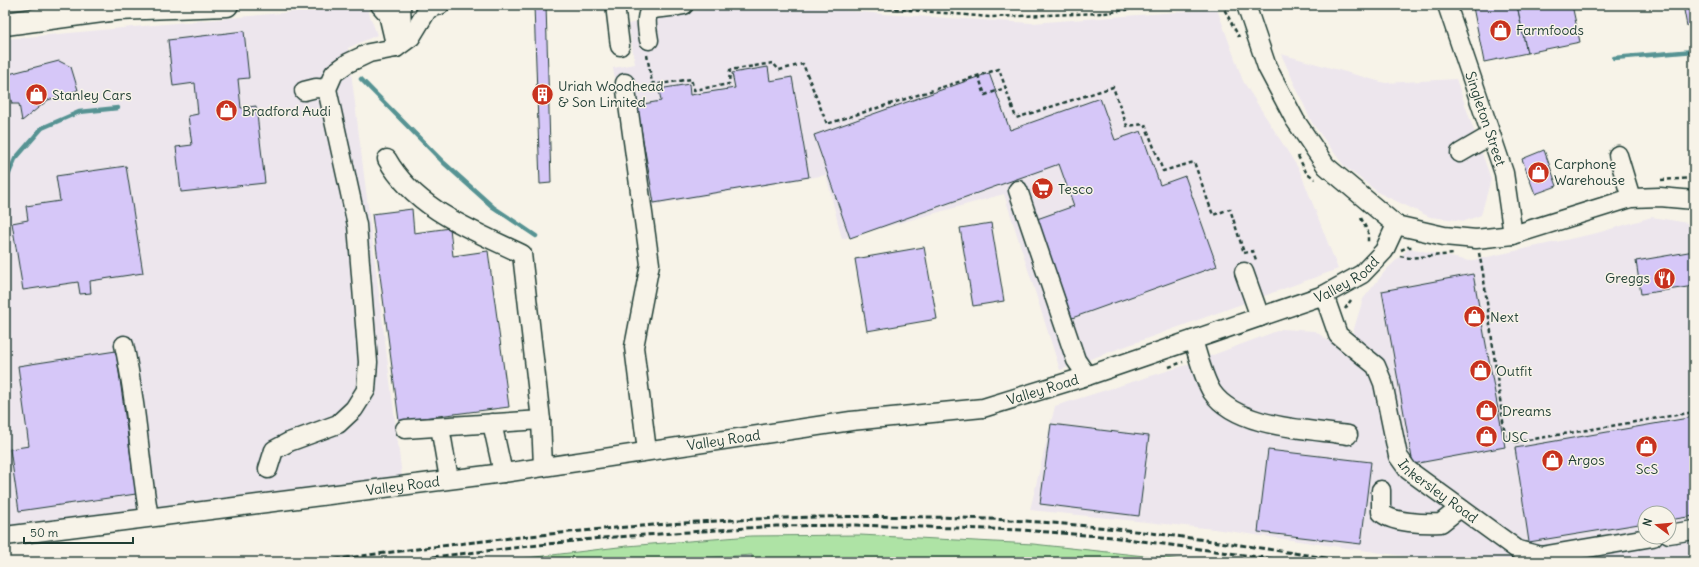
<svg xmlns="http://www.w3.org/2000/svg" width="1699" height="567" viewBox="0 0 1699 567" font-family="Delius,sans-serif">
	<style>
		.built { fill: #ede6ed; fill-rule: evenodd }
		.green { fill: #aee3a5; stroke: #66906c }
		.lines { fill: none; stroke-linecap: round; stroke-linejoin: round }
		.stream { stroke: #569393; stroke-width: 4.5 }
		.building { fill: #d6c7f8; stroke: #1f3d34 }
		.minor-casing { stroke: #1f3d34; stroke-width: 21 }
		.major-casing { stroke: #1f3d34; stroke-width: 25 }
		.path { stroke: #1f3d34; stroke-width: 2.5; stroke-dasharray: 4 3; stroke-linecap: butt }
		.minor { stroke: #f7f3e8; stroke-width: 18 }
		.major { stroke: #f7f3e8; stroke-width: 22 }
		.rail { stroke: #1f3d34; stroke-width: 3; stroke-dasharray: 6 3; stroke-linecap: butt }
		.labels { text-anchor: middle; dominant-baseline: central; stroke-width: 3; stroke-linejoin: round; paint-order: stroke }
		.poi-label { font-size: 14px; fill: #1f3d34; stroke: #f7f3e8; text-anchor: start }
		.street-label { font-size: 14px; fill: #1f3d34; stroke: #f7f3e8 }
	</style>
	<rect width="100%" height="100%" fill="#f7f3e8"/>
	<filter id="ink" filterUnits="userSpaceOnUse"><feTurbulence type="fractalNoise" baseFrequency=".025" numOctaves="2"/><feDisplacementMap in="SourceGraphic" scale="8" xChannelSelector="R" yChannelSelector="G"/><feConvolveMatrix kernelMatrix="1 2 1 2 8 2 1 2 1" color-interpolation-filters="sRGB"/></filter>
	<g filter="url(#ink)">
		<g class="built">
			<polygon points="366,5 377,35 348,48 402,476 5,526 5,39"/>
			<polygon points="724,5 790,5 883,14 1032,23 1217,9 1243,81 1300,171 1338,269 1060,370 1004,194 842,239 826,175 636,208 613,68 635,64 628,24"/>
			<polygon points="1281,54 1385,83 1456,79 1491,179 1481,215 1465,221 1430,217 1379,193 1344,166 1312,123"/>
			<path d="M 1652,217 L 1694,224 L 1694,557 L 1516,562 L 1445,562 L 1214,529 L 1030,510 L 1055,406 L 1186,365 L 1282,329 L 1315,331 L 1329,341 L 1353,332 L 1363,299 L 1386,270 L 1409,248 L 1469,261 L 1597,233 ZM 1645,513 L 1669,513 L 1669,537 L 1645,537 Z"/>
			<polygon points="752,555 752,562 643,562 644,562"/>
		</g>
		<polygon class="green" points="860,535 1033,544 1201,562 752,562 752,555 643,562 494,562 627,546 751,536"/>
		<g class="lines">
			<g class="stream">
				<polyline points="1614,58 1694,51"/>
				<polyline points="361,79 444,163 493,207 536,236"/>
				<polyline points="5,183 15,159 42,128 79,112 118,108"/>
			</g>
		</g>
		<g class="building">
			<polygon points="534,5 546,5 551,183 540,184"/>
			<polygon points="1484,5 1517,5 1527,53 1484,62 1473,7"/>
			<polygon points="1517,5 1572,5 1580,42 1527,53"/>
			<polygon points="1683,5 1694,5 1694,24 1687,26"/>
			<polygon points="244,31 249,78 238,79 241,108 256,106 265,183 181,192 176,147 192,145 188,116 198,114 195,83 173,86 168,40"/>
			<polygon points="59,61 71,67 78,90 48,100 22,121 19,104 12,104 5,75"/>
			<polygon points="768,67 770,81 792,77 809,177 654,203 637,105 661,101 659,89 689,84 690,95 735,88 732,73"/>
			<polygon points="989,73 1010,130 1100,98 1115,140 1141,131 1160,185 1185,176 1217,266 1072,318 1037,219 1074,206 1059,164 850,238 814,135"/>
			<polygon points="1544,150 1557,186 1535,194 1522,159"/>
			<polygon points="126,166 143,273 90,281 91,293 80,294 78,282 23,290 12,223 28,220 26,206 60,201 56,176"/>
			<polygon points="412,209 414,233 450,228 453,256 488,251 509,407 399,421 372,214"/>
			<polygon points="991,223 1004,301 973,306 960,228"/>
			<polygon points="924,247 937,319 867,331 855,259"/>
			<polygon points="1694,251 1694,286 1641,294 1636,261"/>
			<polygon points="1473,274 1505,447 1413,464 1382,291"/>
			<polygon points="116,351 136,494 19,511 10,449 29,446 18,366"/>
			<polygon points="1694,417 1694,516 1669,520 1669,513 1645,513 1645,523 1529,542 1515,448"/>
			<polygon points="1051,424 1149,436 1139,516 1040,504"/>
			<polygon points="1268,450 1371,462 1361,544 1258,532"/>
		</g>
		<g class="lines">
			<defs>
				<g id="minor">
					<polyline points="380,5 388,14 396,48"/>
					<polyline points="615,5 620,46"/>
					<polyline points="1246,5 1267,67 1295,120 1326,166 1396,225 1444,236 1476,239 1513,235 1631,198 1660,197 1694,200"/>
					<path id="s1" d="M 1447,5 L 1504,173 L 1513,235"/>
					<polyline points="398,39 402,27 401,5"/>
					<path d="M 649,40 C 642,0 652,12 684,5"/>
					<polyline points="625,83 650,264 634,347 647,451"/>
					<polyline points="304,91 316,88 327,89"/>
					<polyline points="1460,153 1491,135"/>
					<polyline points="1618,155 1631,198"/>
					<path d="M 387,159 C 415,209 472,230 522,254 L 541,420 L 405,429"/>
					<polyline points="1018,190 1076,360 1087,376"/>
					<polyline points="1244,272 1260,317"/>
					<path id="s2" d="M 1324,295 L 1338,335 L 1376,366 L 1383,383 L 1398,456 L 1408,470 L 1518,550 L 1541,556 L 1653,537"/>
					<path d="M 1193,340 C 1198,356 1203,377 1212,392 C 1237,428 1308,429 1348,435"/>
					<path d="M 124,345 C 137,402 139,460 149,517"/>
					<polyline points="541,420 543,466"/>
					<polyline points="492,423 503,473"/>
					<polyline points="440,427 449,479"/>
					<polyline points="268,469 274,450 289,442 338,424 354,409 366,390 368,362 357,225 327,89 334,73 348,63 369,53 396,48 411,37 428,9 440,5"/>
					<path d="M 1381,490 L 1381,512 C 1390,523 1427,524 1441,523 L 1460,508"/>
					<polyline points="1669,534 1694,530"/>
					<path id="s3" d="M 5,536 L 503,473 L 851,421 L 983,408 L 1087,376 L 1324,295 L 1362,274 L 1384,251 L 1396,225"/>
				</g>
				<polyline id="major" points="5,24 117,9 227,5"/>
			</defs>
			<use href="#minor" class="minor-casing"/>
			<use href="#major" class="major-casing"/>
			<g class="path">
				<polyline points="853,5 989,17 1104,13 1162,5"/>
				<polyline points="1220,5 1223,7 1239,37"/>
				<polyline points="647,55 652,83 660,84 691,79 694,90 729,84 730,70 773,63 779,70 803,64 827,124 999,69 1016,118 1113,87 1127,126 1145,124 1163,171 1194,162 1213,215 1230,209 1244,253 1253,251 1256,260"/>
				<polyline points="978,75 985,95 1005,88"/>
				<polyline points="1298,156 1306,172 1315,179"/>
				<polyline points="1661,180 1694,178"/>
				<polyline points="1361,218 1368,232 1368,243"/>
				<polyline points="1401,250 1408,247 1413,247"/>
				<polyline points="1479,253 1483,273 1505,436 1516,442 1694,412"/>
				<polyline points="1400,256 1409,258 1454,254"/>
				<polyline points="1345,309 1351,300"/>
				<polyline points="1169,367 1183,362"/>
			</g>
			<use href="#minor" class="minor"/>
			<use href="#major" class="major"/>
			<g class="rail">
				<path d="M 317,562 C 551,530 788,506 1025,521 C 1134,528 1243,545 1351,562"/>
				<polyline points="388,562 601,538 776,526 856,525 1022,530 1112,537 1295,562"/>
			</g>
		</g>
	</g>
	<defs>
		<symbol id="shop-disc" viewBox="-11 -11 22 22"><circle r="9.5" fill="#c8321e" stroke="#f7f3e8"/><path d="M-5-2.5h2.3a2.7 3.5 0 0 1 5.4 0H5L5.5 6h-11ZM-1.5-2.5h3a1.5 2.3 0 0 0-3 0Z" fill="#fff"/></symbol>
		<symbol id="building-disc" viewBox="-11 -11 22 22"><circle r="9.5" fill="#c8321e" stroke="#f7f3e8"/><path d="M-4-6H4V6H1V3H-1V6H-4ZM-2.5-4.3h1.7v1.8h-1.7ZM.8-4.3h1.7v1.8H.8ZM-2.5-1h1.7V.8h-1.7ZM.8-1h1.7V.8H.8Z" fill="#fff"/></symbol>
		<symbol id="supermarket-disc" viewBox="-11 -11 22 22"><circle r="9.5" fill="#c8321e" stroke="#f7f3e8"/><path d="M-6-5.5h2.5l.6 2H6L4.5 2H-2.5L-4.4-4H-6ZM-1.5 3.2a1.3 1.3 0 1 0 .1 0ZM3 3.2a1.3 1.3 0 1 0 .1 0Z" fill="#fff"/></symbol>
		<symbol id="restaurant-disc" viewBox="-11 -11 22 22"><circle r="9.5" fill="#c8321e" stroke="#f7f3e8"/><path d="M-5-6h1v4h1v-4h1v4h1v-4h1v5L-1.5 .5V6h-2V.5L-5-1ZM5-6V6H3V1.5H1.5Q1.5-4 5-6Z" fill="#fff"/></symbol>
	</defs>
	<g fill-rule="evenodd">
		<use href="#shop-disc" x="1488" y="18" width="25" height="25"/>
		<use href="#building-disc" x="530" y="82" width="25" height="25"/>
		<use href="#shop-disc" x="24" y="82" width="25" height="25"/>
		<use href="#shop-disc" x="214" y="98" width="25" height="25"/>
		<use href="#shop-disc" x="1526" y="160" width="25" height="25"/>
		<use href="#supermarket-disc" x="1030" y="176" width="25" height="25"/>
		<use href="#restaurant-disc" x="1652" y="266" width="25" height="25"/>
		<use href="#shop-disc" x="1462" y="304" width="25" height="25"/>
		<use href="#shop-disc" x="1468" y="358" width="25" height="25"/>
		<use href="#shop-disc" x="1474" y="398" width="25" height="25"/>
		<use href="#shop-disc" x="1474" y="424" width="25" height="25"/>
		<use href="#shop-disc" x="1634" y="434" width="25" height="25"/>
		<use href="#shop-disc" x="1540" y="448" width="25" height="25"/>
	</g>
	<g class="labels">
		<g class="poi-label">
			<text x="1516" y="30">Farmfoods</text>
			<text x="558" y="86">Uriah Woodhead<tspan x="558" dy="16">&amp; Son Limited</tspan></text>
			<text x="52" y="95">Stanley Cars</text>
			<text x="242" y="111">Bradford Audi</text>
			<text x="1554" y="164">Carphone<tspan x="1554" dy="16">Warehouse</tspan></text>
			<text x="1058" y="189">Tesco</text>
			<text x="1650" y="278" text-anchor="end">Greggs</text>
			<text x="1490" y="317">Next</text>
			<text x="1496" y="371">Outfit</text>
			<text x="1502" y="411">Dreams</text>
			<text x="1502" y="437">USC</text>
			<text x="1568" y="460">Argos</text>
			<text x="1647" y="469" text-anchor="middle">ScS</text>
		</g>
		<g class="street-label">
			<text stroke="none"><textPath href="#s1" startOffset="120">Singleton Street</textPath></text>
			<text stroke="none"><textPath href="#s3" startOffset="1373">Valley Road</textPath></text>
			<text stroke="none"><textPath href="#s3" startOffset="1049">Valley Road</textPath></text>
			<text stroke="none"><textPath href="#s3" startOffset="725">Valley Road</textPath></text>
			<text stroke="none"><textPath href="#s3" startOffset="401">Valley Road</textPath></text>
			<text stroke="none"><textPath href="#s2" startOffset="238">Inkersley Road</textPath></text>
		</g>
	</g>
	<rect width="1699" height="567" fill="none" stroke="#f7f3e8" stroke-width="20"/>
	<rect x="10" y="10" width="1679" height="547" fill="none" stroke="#1f3d34" stroke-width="1.5" filter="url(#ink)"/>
	<g transform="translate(1657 525) rotate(286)"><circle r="19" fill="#f7f3e8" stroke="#a1aaa0"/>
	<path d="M0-3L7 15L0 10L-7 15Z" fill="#c8321e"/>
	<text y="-6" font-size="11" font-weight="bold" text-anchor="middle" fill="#1f3d34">N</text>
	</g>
	<path d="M24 537v6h109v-6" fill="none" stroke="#1f3d34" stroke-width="2"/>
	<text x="30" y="537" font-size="12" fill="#1f3d34" stroke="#f7f3e8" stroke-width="3" paint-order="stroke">50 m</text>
</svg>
